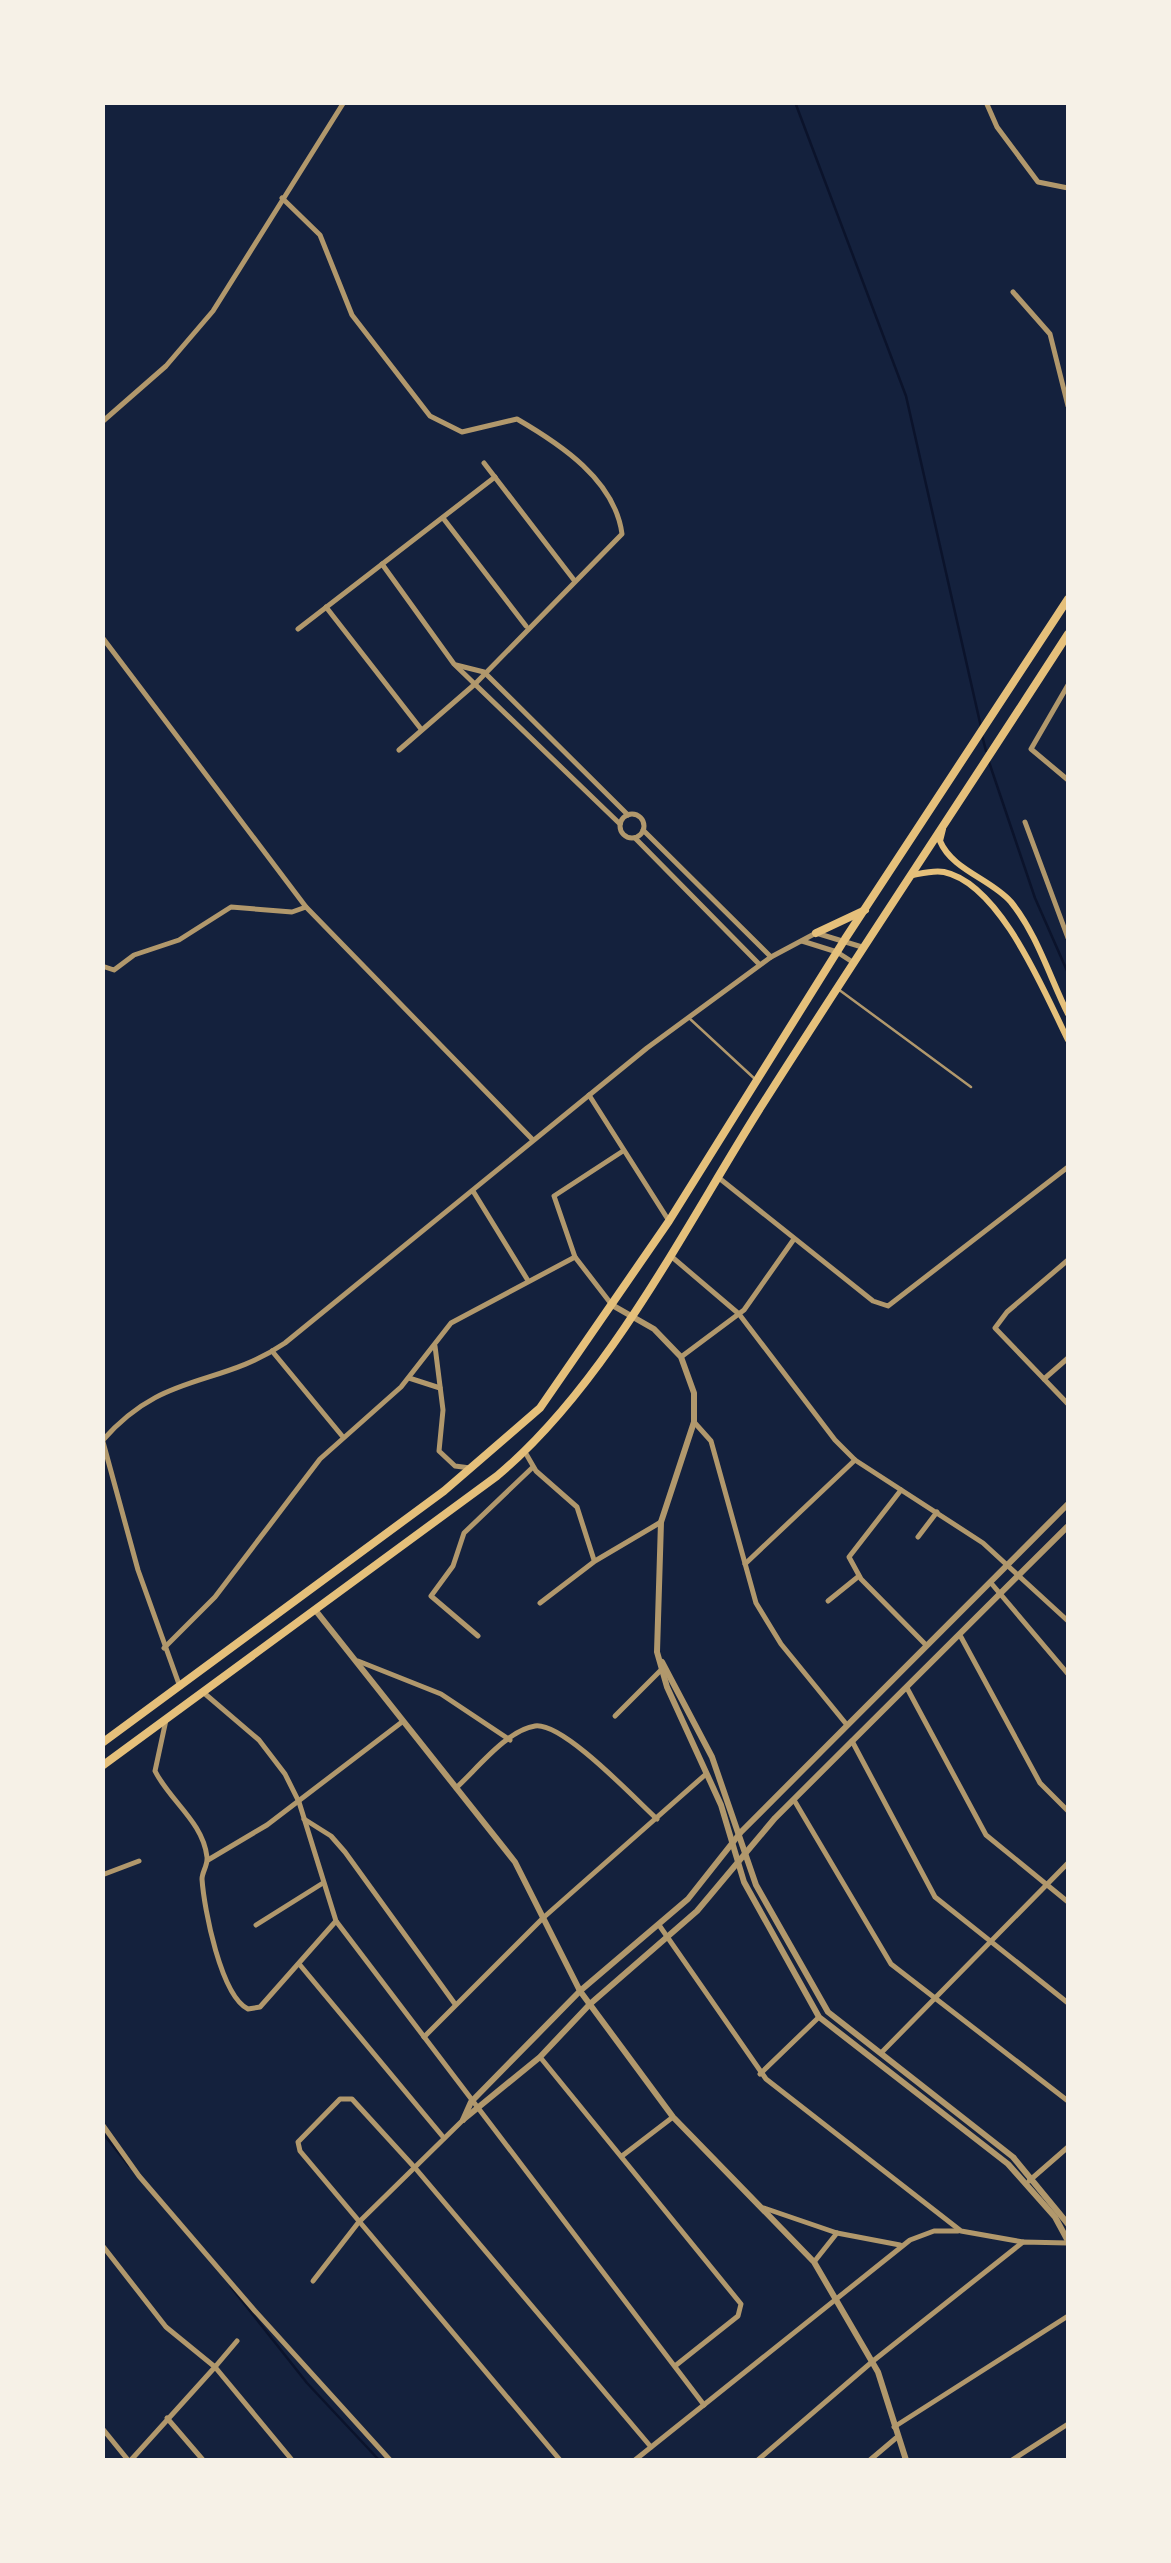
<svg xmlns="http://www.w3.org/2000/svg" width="1171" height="2563" viewBox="0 0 1171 2563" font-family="Ubuntu,sans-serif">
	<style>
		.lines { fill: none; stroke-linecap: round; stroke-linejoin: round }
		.stream { stroke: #0b132b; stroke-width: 2.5 }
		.service { stroke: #b1986c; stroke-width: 2.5 }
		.minor { stroke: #b1986c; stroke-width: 5 }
		.tertiary { stroke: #b1986c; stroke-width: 6 }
		.secondary { stroke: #e5c07b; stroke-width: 6 }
		.primary { stroke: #e5c07b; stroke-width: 8 }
	</style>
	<rect width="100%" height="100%" fill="#14213d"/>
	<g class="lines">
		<g class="stream">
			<polyline points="795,102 906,396 981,727"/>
			<polyline points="982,735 986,751"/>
			<polyline points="988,759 1035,898 1068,973"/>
			<polyline points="102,2132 129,2166"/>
			<polyline points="231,2287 307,2383 379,2460"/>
		</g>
		<g class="service">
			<polyline points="838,989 971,1087"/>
			<polyline points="689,1018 756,1080"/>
		</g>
		<g class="minor">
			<polyline points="986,102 997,127 1038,182 1068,188"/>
			<path d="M 282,198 L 320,235 L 352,315 L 430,416 L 462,432 L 517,419 C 560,444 615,480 622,534 L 475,684 L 399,750"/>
			<polyline points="1013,292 1050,334 1068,406"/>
			<polyline points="102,422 166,366 213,311 344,102"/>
			<polyline points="484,463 574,580"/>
			<polyline points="443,518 526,626"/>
			<polyline points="382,564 454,664 620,824"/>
			<polyline points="326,607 421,729"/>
			<polyline points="298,629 495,477"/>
			<polyline points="102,637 306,907 532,1139"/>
			<polyline points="456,665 484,672 628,815"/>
			<polyline points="1068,685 1031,749 1068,780"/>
			<circle cx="632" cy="826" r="12"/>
			<polyline points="1025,822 1068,938"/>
			<polyline points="643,830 771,957"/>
			<polyline points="635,838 759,964"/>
			<polyline points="802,941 837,952 854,963"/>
			<polyline points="102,966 114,970 134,955 179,940 231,907 292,912 306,907"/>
			<polyline points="589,1095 669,1221"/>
			<polyline points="719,1178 873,1301 888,1306 1068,1167"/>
			<polyline points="473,1191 527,1279"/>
			<polyline points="672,1257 739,1314 835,1440 855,1460 983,1543 1068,1621"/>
			<polyline points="1068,1260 1007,1312 995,1328 1068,1404"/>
			<polyline points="612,1305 575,1257 554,1196 623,1151"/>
			<polyline points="435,1346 443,1410 439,1451 455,1466 470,1468"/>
			<polyline points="272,1351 343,1437"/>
			<polyline points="681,1357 744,1310 794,1239"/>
			<polyline points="409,1378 440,1388"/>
			<polyline points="1044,1379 1068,1358"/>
			<polyline points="694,1422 711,1441 756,1603 781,1644 847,1725"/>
			<path d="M 102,1441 C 164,1370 217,1389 285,1343 L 647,1048 L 771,957 L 816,933 L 862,947"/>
			<polyline points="103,1442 138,1570 180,1687"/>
			<polyline points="525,1452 536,1471 577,1507 594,1560"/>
			<polyline points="901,1490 849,1557 861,1579 926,1645"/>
			<polyline points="918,1537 937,1512"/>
			<polyline points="745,1564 855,1460"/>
			<polyline points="991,1583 1068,1674"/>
			<polyline points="828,1601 859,1576"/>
			<polyline points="540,1603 595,1561 661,1522"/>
			<polyline points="478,1636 431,1596 453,1566 464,1533 533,1467"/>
			<polyline points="961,1637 1040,1783 1068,1811"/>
			<polyline points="164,1648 215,1597 320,1459 401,1387 451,1323 575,1257"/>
			<polyline points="358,1661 441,1694 510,1740"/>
			<polyline points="907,1688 986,1835 1068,1902"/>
			<polyline points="204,1693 259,1740 285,1774 299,1802 336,1921 704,2405"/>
			<polyline points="615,1716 662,1669"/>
			<path d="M 166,1720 L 155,1771 C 170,1801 203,1822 207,1857 C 208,1865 202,1872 202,1879 C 204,1909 221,1996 248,2009 L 260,2007 L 336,1921"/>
			<polyline points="852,1741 935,1897 1068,2003"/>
			<path d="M 456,1788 C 476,1770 507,1730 535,1726 C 563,1722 635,1799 657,1819"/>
			<polyline points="794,1800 891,1964 1068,2101"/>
			<polyline points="304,1819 331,1836 345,1852 455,2004"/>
			<polyline points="208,1860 267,1825 402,1722"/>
			<polyline points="102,1875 139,1861"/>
			<polyline points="256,1925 323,1883"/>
			<polyline points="659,1925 766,2079 961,2231 1023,2242"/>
			<polyline points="300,1965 444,2138"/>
			<polyline points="424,2037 543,1918 706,1774"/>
			<polyline points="881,2053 1068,1863"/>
			<polyline points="540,2057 741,2304 738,2316 675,2366"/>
			<polyline points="760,2074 819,2017"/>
			<polyline points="102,2124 139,2176 255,2311 390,2460"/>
			<polyline points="622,2156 673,2117"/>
			<polyline points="1029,2181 1068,2147"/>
			<polyline points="764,2208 837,2233 900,2245"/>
			<polyline points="102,2245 166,2327 215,2367 237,2341"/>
			<polyline points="814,2262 837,2233"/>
			<polyline points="313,2281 358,2223 463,2120"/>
			<polyline points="167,2418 203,2460"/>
			<polyline points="894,2427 1068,2316"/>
			<polyline points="102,2428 128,2460"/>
			<polyline points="131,2460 215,2367 292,2460"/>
			<polyline points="560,2460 300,2151 298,2142 340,2099 352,2099 416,2169 651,2447"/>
			<polyline points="635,2460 910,2240 934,2231 958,2231"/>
			<polyline points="758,2460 873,2361 1023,2242 1068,2243"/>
			<polyline points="870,2460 896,2438"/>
			<polyline points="1012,2460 1068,2424"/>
		</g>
		<g class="tertiary">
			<polyline points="612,1305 654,1329 681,1357 694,1393 694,1422 661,1522 657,1652 667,1687 721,1805 744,1882 819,2017 1008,2164 1055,2217 1068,2241"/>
			<polyline points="316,1611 515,1862 580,1991 673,2117 814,2262 878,2372 906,2460"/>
			<polyline points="662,1662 712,1757 756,1885 828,2012 1013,2157 1068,2224"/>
			<polyline points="464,2119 540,2057 590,2004 697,1911 775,1818 1068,1526"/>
			<polyline points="463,2120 471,2102 580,1991 688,1899 741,1832 1068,1504"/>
		</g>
		<g class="secondary">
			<path d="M 943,829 L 940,841 C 952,870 991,879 1011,902 C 1037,934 1050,978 1068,1014"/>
			<path d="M 913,875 C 923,873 934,870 944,872 C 1001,884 1045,994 1068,1040"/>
		</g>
		<g class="primary">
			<polyline points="816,933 865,910"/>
			<polyline points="102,1743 444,1491 540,1408 669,1221 845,939 1068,599"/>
			<path d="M 102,1766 L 497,1476 C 605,1386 683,1231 757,1113 C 859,952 965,794 1068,634"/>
		</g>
	</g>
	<rect width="1171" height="2563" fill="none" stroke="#f6f1e7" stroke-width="210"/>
</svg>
